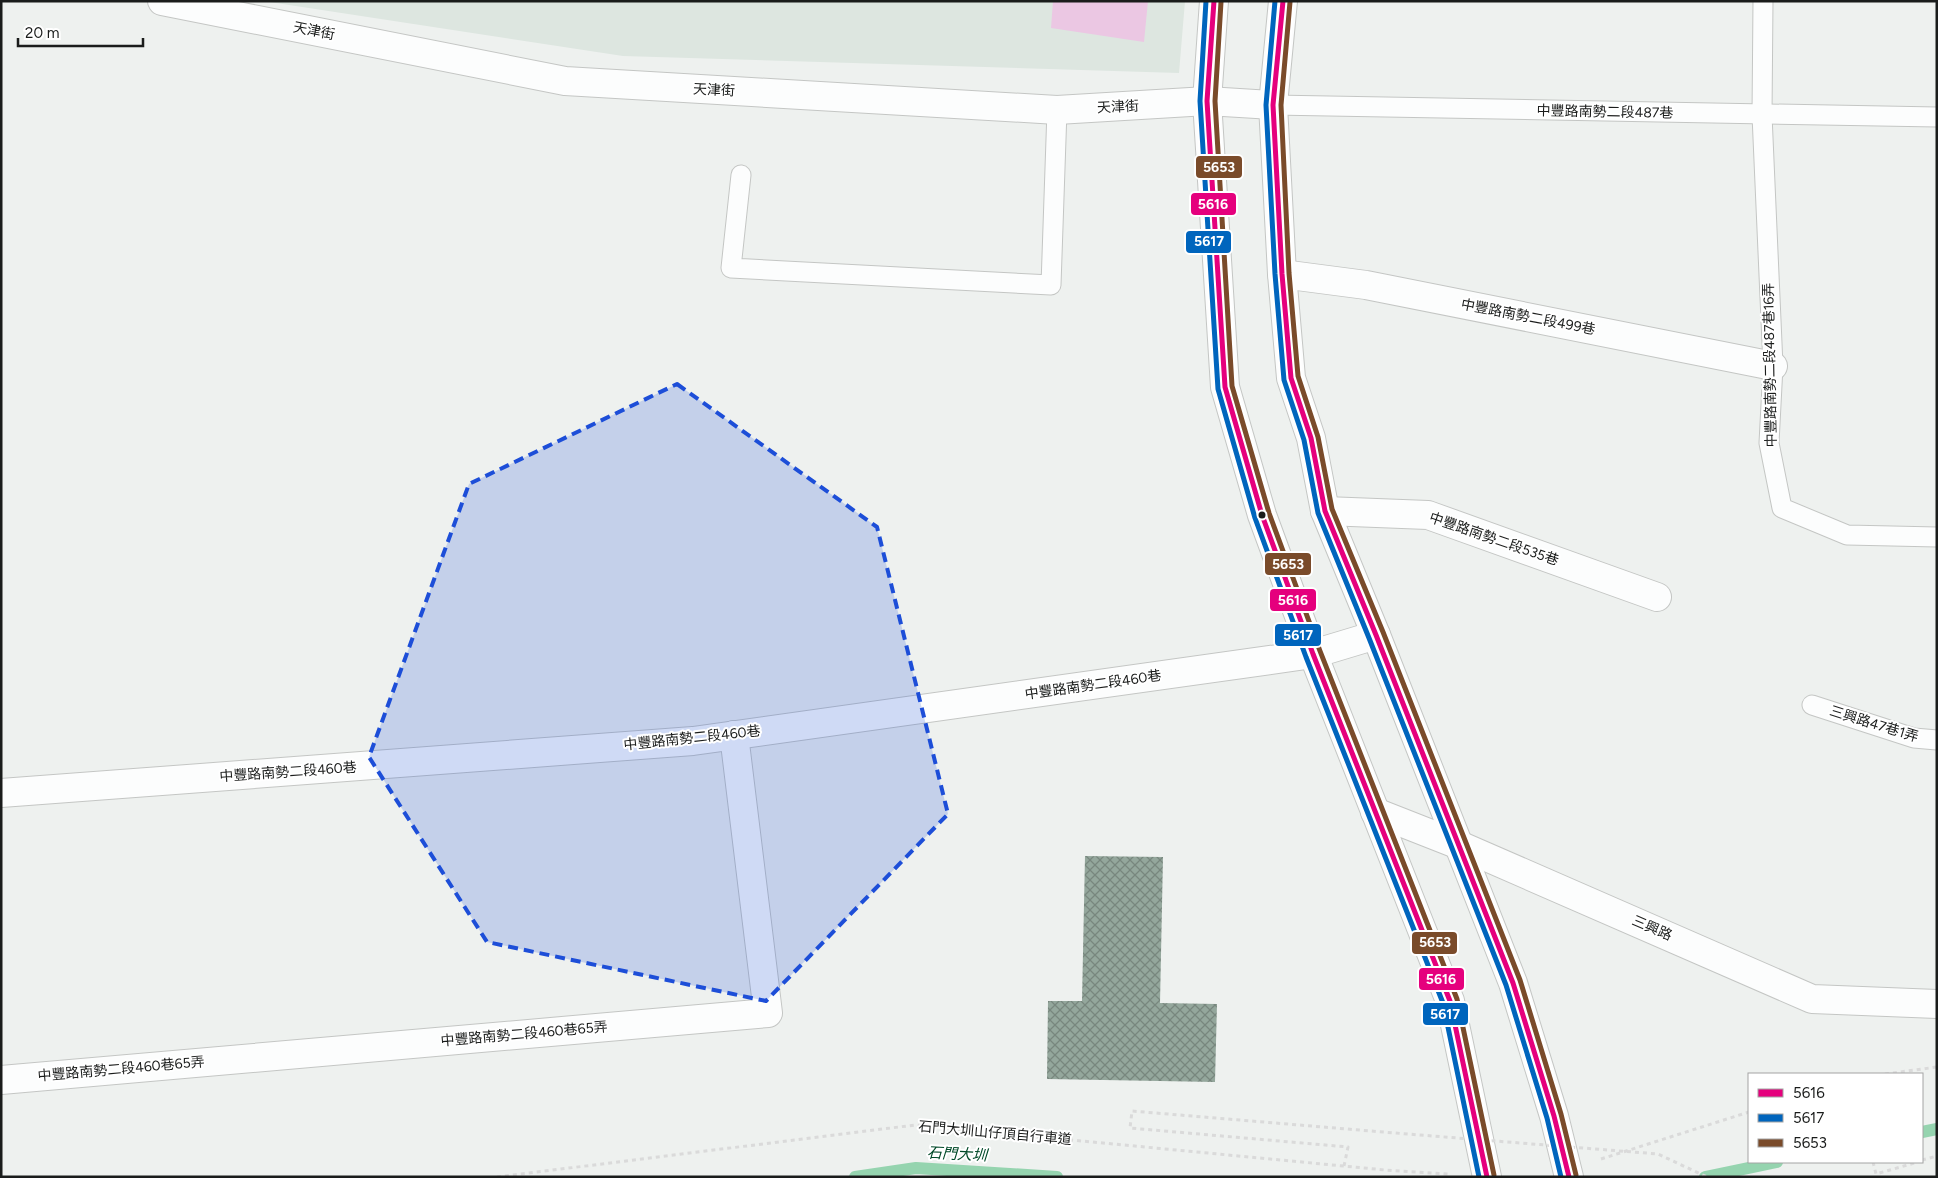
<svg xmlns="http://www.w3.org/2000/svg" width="1938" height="1178" viewBox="0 0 1938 1178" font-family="Figtree,'Noto Sans TC',sans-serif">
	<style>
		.built { fill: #dde6e0 }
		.pitch { fill: #ebc7e3 }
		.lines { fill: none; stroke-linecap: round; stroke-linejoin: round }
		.stream { stroke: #95d4af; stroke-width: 12 }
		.building { fill: url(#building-cross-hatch) }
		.service-casing { stroke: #c4c6c4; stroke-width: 21 }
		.minor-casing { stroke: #c4c6c4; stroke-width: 30 }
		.secondary-casing { stroke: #c4c6c4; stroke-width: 30 }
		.path { stroke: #dadada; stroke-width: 3; stroke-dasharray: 4 4; stroke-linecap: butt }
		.service { stroke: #fcfdfd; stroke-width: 19 }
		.minor { stroke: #fcfdfd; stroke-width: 28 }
		.secondary { stroke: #fcfdfd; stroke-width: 28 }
		.path-bridge { stroke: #dadada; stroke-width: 3; stroke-dasharray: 4 4; stroke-linecap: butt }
		.bus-1-casing { stroke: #fff; stroke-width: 9 }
		.bus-2-casing { stroke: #fff; stroke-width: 9 }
		.bus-3-casing { stroke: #fff; stroke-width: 9 }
		.bus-1 { stroke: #e5007d; stroke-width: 5 }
		.bus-2 { stroke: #0065bd; stroke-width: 5 }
		.bus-3 { stroke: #7a4b2a; stroke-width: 5 }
		.marked { fill: #1d4ed8; fill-opacity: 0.2; stroke: #1d4ed8; stroke-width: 4; stroke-dasharray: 10 6; stroke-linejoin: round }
		.bus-dot { fill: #1a1c1b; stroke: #fff; stroke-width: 2 }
		.labels { text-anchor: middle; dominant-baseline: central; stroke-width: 4; stroke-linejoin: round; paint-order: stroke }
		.street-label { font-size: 14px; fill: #1a1c1b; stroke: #fff }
		.water-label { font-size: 15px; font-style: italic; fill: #004928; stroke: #fff }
		.line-badge { stroke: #fff; stroke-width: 2 }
		.badge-label { font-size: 14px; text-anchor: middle; font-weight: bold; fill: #fff }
	</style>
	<defs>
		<pattern id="building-cross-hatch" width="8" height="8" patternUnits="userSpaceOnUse" patternTransform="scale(1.25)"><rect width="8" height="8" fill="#94a79c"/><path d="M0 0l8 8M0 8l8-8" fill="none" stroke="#78877e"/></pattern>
	</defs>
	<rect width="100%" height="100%" fill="#eef1ef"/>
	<polygon class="built" points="263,1 1185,1 1179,73 623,56"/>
	<polygon class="pitch" points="1053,1 1148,1 1144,42 1051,28"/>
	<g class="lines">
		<g class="stream">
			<polyline points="1922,1132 1937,1129"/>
			<polyline points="855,1177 916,1168 1057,1177"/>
			<polyline points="1705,1177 1777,1162"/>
		</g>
	</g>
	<polygon class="building" points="1085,856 1163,857 1160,1003 1217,1004 1215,1082 1047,1079 1048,1001 1082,1001"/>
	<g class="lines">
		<defs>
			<g id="service">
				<polyline points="1763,1 1762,115 1773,366 1769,443 1782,508 1847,535 1937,537"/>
				<polyline points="1273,105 1937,117"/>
				<polyline points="741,175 731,268 1051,285 1057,110"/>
				<polyline points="1812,705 1914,738 1937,740"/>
			</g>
			<g id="minor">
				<polyline points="162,1 565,81 1057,110 1207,101 1273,105"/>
				<polyline points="1282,274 1366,285 1773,366"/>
				<polyline points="1325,511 1428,515 1657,597"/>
				<polyline points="1,793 693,741 1313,654 1376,635"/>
				<polyline points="1375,812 1459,845 1812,999 1937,1004"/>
				<polyline points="1,1080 768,1013 734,735"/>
			</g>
			<g id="secondary">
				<polyline points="1214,1 1207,101 1225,387 1262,515 1313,654 1450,1001 1487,1177"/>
				<polyline points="1283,1 1273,105 1282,274 1291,378 1311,438 1325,511 1376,635 1513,983 1554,1116 1569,1177"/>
			</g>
		</defs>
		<use href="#service" class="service-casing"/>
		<use href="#minor" class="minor-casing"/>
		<use href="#secondary" class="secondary-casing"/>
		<g class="path">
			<polyline points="1885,1074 1937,1067"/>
			<polyline points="1601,1159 1749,1112"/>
			<polyline points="1922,1160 1937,1156"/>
			<polyline points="1873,1162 1876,1174 1918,1162"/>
			<polyline points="497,1177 915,1125 1385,1170 1449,1174"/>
		</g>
		<use href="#service" class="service"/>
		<use href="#minor" class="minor"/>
		<use href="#secondary" class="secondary"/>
		<polyline class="path-bridge" points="1344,1166 1348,1147 1130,1128 1132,1111 1395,1133 1658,1154 1707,1177"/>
		<defs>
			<g id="bus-1">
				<polyline points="1214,1 1207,101 1225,387 1262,515 1313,654 1450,1001 1487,1177"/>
				<polyline points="1283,1 1273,105 1282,274 1291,378 1311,438 1325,511 1376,635 1513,983 1554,1116 1569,1177"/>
			</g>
			<g id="bus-2">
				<polyline points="1206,1 1200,101 1218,389 1255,518 1306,657 1443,1003 1479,1177"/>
				<polyline points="1275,1 1266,105 1275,274 1284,380 1304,440 1318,513 1369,638 1506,985 1547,1118 1561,1177"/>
			</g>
			<g id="bus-3">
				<polyline points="1221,2 1215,101 1232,386 1269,513 1320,651 1457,999 1494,1175"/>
				<polyline points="1290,2 1281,105 1289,273 1298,376 1318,437 1332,509 1383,632 1520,980 1561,1114 1576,1175"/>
			</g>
		</defs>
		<use href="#bus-1" class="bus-1-casing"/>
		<use href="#bus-2" class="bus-2-casing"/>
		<use href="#bus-3" class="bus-3-casing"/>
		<use href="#bus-1" class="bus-1"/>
		<use href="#bus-2" class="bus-2"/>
		<use href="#bus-3" class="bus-3"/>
	</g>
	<path class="marked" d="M 677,384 L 877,527 L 948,814 L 766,1001 L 487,942 L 369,757 L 469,484 Z"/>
	<circle class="bus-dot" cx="1262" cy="515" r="4.5"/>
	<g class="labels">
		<g class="street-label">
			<text transform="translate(314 31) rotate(11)">天津街</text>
			<text transform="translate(714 90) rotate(3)">天津街</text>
			<text transform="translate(1118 107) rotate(-3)">天津街</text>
			<text transform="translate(1605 112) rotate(1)">中豐路南勢二段487巷</text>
			<text transform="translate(1528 317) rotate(11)">中豐路南勢二段499巷</text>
			<text transform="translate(1770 365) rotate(-91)">中豐路南勢二段487巷16弄</text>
			<text transform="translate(1494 539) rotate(19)">中豐路南勢二段535巷</text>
			<text transform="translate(1093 685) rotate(-8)">中豐路南勢二段460巷</text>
			<text transform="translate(1874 724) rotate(17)">三興路47巷1弄</text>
			<text transform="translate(692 738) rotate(-6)">中豐路南勢二段460巷</text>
			<text transform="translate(288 772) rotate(-4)">中豐路南勢二段460巷</text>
			<text transform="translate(1652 928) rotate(23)">三興路</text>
			<text transform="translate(524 1034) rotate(-5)">中豐路南勢二段460巷65弄</text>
			<text transform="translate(121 1069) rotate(-5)">中豐路南勢二段460巷65弄</text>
			<text transform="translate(995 1133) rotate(5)">石門大圳山仔頂自行車道</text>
		</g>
		<g class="water-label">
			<text transform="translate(957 1154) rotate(3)">石門大圳</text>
		</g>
	</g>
	<g class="line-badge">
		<rect x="1195" y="155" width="48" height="24" rx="5" fill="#7a4b2a"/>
		<rect x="1190" y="192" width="47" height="24" rx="5" fill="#e5007d"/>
		<rect x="1185" y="230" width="47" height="24" rx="5" fill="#0065bd"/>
		<rect x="1264" y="552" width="48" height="24" rx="5" fill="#7a4b2a"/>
		<rect x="1269" y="588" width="48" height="24" rx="5" fill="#e5007d"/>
		<rect x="1274" y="623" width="48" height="24" rx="5" fill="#0065bd"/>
		<rect x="1411" y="931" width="47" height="24" rx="5" fill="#7a4b2a"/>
		<rect x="1418" y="967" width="47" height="24" rx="5" fill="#e5007d"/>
		<rect x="1422" y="1002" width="47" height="24" rx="5" fill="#0065bd"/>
	</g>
	<g class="badge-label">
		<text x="1219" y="172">5653</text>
		<text x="1213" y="209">5616</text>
		<text x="1209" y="246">5617</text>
		<text x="1288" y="569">5653</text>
		<text x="1293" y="605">5616</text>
		<text x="1298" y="640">5617</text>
		<text x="1435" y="947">5653</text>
		<text x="1441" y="984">5616</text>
		<text x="1445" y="1019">5617</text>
	</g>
	<rect width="1938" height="1178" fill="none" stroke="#1a1c1b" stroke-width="5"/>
	<rect x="1748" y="1073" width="175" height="90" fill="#ffffff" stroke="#a3a4a4"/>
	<rect x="1758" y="1089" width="25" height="8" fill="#e5007d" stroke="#a3a4a4"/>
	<text x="1793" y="1098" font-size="15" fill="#1a1c1b">5616</text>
	<rect x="1758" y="1114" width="25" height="8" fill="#0065bd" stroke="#a3a4a4"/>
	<text x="1793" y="1123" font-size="15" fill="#1a1c1b">5617</text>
	<rect x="1758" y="1139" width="25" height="8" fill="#7a4b2a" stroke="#a3a4a4"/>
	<text x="1793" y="1148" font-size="15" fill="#1a1c1b">5653</text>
	<path d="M18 38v8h125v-8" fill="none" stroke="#1a1c1b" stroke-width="2.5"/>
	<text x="25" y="38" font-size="15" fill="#1a1c1b" stroke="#ffffff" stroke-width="4" paint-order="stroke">20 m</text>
</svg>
